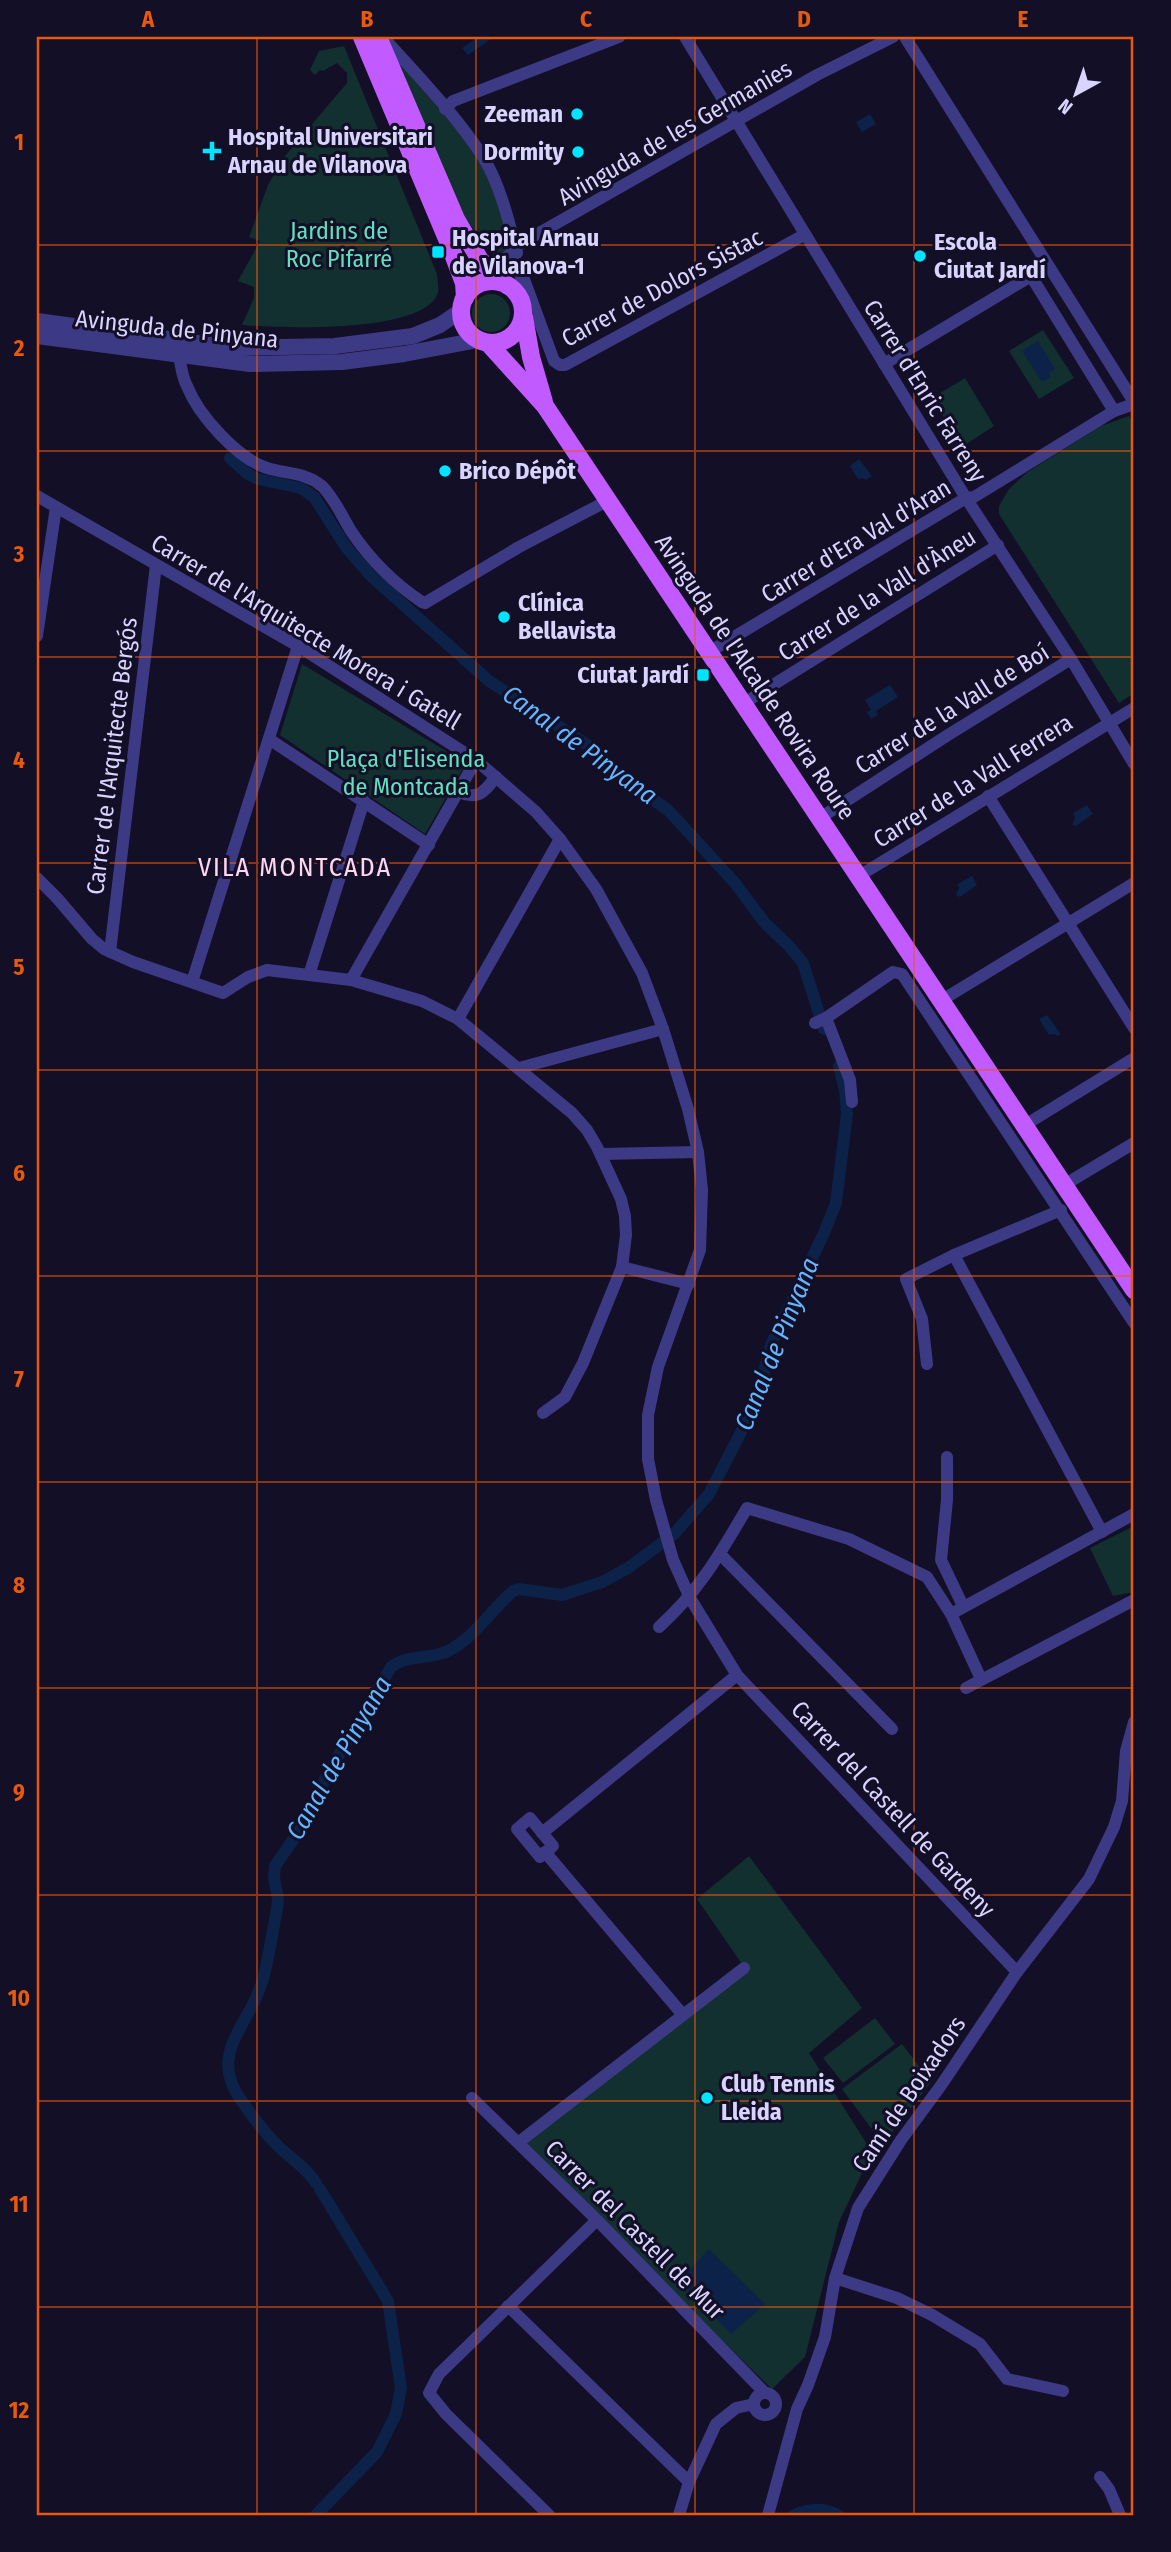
<svg xmlns="http://www.w3.org/2000/svg" width="1171" height="2552" viewBox="0 0 1171 2552" font-family="'Fira Sans Condensed',sans-serif">
	<style>
		.green { fill: #12302f }
		.water { fill: #0c2248 }
		.lines { fill: none; stroke-linecap: round; stroke-linejoin: round }
		.canal { stroke: #0c2248; stroke-width: 12 }
		.minor { stroke: #3d3a85; stroke-width: 12 }
		.tertiary { stroke: #3d3a85; stroke-width: 16 }
		.primary { stroke: #c25bff; stroke-width: 18 }
		.grid { fill: none; stroke: #e8590c; stroke-width: 2; stroke-opacity: 0.55 }
		.poi-dot { fill: #00e5ff; stroke: #130f26; stroke-width: 2.5 }
		.labels { text-anchor: middle; dominant-baseline: central; stroke-width: 6; stroke-linejoin: round; paint-order: stroke }
		.poi-label { font-size: 24px; font-weight: bold; fill: #d9d4ff; stroke: #130f26; text-anchor: start }
		.street-label { font-size: 24px; fill: #d9d4ff; stroke: #130f26 }
		.park-label { font-size: 24px; fill: #5fe0c0; stroke: #130f26 }
		.water-label { font-size: 26px; font-style: italic; fill: #62b6ff; stroke: #130f26 }
		.neighbourhood-label { font-size: 26px; letter-spacing: 2px; fill: #ffd6f0; stroke: #130f26 }
		.neatline { fill: none; stroke: #e8590c; stroke-width: 2.5 }
		.grid-label { font-size: 23px; text-anchor: middle; font-weight: bold; fill: #e8590c }
	</style>
	<rect width="100%" height="100%" fill="#130f26"/>
	<g class="green">
		<path d="M 344,46 L 437,274 C 437,281 440,289 437,295 C 419,334 280,328 242,325 L 254,298 L 254,287 L 238,281 L 260,241 L 249,237 L 268,185 L 285,156 L 347,83 L 347,73 L 337,63 L 323,71 L 320,70 L 315,75 L 310,70 L 319,51 Z"/>
		<path d="M 391,53 L 482,159 L 512,242 L 499,257 L 495,257 C 445,200 421,123 391,53 Z"/>
		<circle cx="491" cy="313" r="19"/>
		<polygon points="1043,330 1074,378 1039,399 1009,351"/>
		<polygon points="965,378 994,426 962,447 932,398"/>
		<polygon points="1129,416 1134,425 1134,693 1119,703 999,514 999,506 1009,489 1026,473 1101,426"/>
		<polygon points="302,664 466,763 425,834 280,735"/>
		<polygon points="1134,1526 1134,1592 1113,1596 1090,1548"/>
		<polygon points="749,1856 862,2008 809,2053 872,2152 839,2222 805,2357 772,2389 519,2142 744,1967 697,1899"/>
		<polygon points="875,2018 895,2044 843,2083 823,2058"/>
		<polygon points="902,2044 931,2082 883,2144 842,2089"/>
	</g>
	<g class="water">
		<polygon points="478,37 489,37 491,39 468,55 462,48"/>
		<polygon points="870,114 876,124 862,132 856,122"/>
		<polygon points="1038,341 1055,369 1049,373 1051,377 1042,382 1022,351"/>
		<polygon points="859,459 872,476 866,480 862,478 858,479 850,466"/>
		<polygon points="890,685 898,697 876,711 878,715 871,719 867,712 871,710 865,700"/>
		<polygon points="1087,805 1093,814 1076,826 1072,825 1075,818 1073,813"/>
		<polygon points="972,876 977,885 960,897 957,896 956,893 959,889 958,884"/>
		<polygon points="1047,1015 1060,1033 1059,1036 1053,1034 1049,1035 1039,1019"/>
		<polygon points="709,2249 765,2304 731,2334 679,2281"/>
	</g>
	<g class="lines">
		<g class="canal">
			<polyline points="230,458 248,474 258,479 301,488 314,497 346,547 371,576 489,681 589,746 627,781 668,810 735,883 764,922 789,946 803,963 824,1029"/>
			<path d="M 316,2183 C 306,2167 291,2159 278,2146 C 264,2132 252,2116 241,2100 C 207,2053 250,2025 262,1982 C 269,1959 272,1933 277,1909 L 278,1899 L 274,1878 L 275,1866 L 302,1827 L 327,1775 L 391,1667 C 408,1654 429,1660 448,1651 C 475,1637 491,1610 513,1591 L 519,1589 L 562,1595 L 602,1582 L 628,1568 L 674,1534 L 709,1494 L 755,1405 L 771,1345 L 824,1233 L 836,1203 L 847,1114 L 845,1090 L 839,1066"/>
			<polyline points="316,2515 377,2452 396,2414 401,2388 388,2301 320,2189"/>
			<path d="M 794,2515 C 810,2509 822,2507 838,2515"/>
		</g>
		<g class="minor">
			<path d="M 383,37 C 416,74 456,115 483,157 C 500,184 509,222 517,253"/>
			<polyline points="685,37 966,498 1071,659 1134,764"/>
			<polyline points="905,37 1134,402"/>
			<polyline points="445,109 453,101 619,37"/>
			<polyline points="520,268 554,361 560,365 565,365 804,235"/>
			<polyline points="521,278 522,306"/>
			<polyline points="477,286 520,244 817,75 893,37"/>
			<path d="M 179,355 C 181,366 182,377 187,386 C 199,416 237,458 267,468 C 287,474 305,472 322,486 C 334,498 342,516 351,531 C 369,558 395,584 422,602 L 425,603 L 519,547 L 607,501"/>
			<polyline points="884,364 1031,276 1114,411"/>
			<polyline points="37,496 298,646 476,760 536,812 560,839 596,889 642,973 663,1029 688,1109 698,1152 702,1190 700,1250 658,1367 648,1415 648,1459 656,1500 673,1560 690,1598 737,1675 1017,1972"/>
			<polyline points="37,636 56,507"/>
			<polyline points="709,652 966,498 974,497 1114,411 1134,404"/>
			<polyline points="744,703 998,545"/>
			<polyline points="269,739 429,845"/>
			<path d="M 458,792 C 479,800 483,793 496,777"/>
			<polyline points="988,796 1134,1028"/>
			<polyline points="820,818 948,735 1071,659"/>
			<polyline points="859,876 1134,708"/>
			<polyline points="37,878 57,898 92,939 104,949 133,962 223,993 248,977 267,970 351,980 422,1001 458,1019 572,1113 587,1130 597,1147 621,1199 625,1216 626,1235 622,1267 583,1363 565,1397 543,1413"/>
			<polyline points="110,952 156,565"/>
			<polyline points="309,975 364,801"/>
			<polyline points="351,980 476,760"/>
			<polyline points="192,982 298,646"/>
			<polyline points="942,1000 1134,883"/>
			<polyline points="826,1018 850,1080 852,1102"/>
			<polyline points="458,1019 560,839"/>
			<polyline points="815,1023 826,1018 893,972 902,974 1134,1323"/>
			<polyline points="519,1068 663,1029"/>
			<polyline points="1025,1125 1134,1058"/>
			<polyline points="601,1154 698,1152"/>
			<polyline points="1064,1185 1134,1143"/>
			<polyline points="954,1255 1102,1532"/>
			<polyline points="622,1267 689,1284"/>
			<polyline points="927,1364 922,1319 906,1279 954,1255 1061,1210"/>
			<polyline points="947,1457 947,1500 941,1560 963,1606"/>
			<polyline points="720,1554 892,1729"/>
			<polyline points="951,1614 1134,1514"/>
			<path d="M 659,1627 C 699,1591 720,1554 747,1508 L 849,1539 L 927,1577 L 951,1614 L 981,1679"/>
			<polyline points="966,1688 1134,1600"/>
			<polygon points="530,1818 553,1846 540,1857 517,1829"/>
			<polyline points="542,1833 737,1675"/>
			<polyline points="545,1852 683,2015"/>
			<polyline points="472,2098 597,2220 765,2393"/>
			<polyline points="519,2142 744,1968"/>
			<polyline points="835,2278 897,2298 932,2315 980,2344 1007,2379 1063,2391"/>
			<polyline points="508,2306 689,2482"/>
			<circle cx="765" cy="2404" r="11"/>
			<polyline points="1100,2477 1109,2489 1120,2515"/>
			<polyline points="549,2515 446,2414 429,2393 439,2374 597,2220"/>
			<polyline points="679,2515 689,2482 716,2424 736,2408 754,2404"/>
			<polyline points="768,2515 797,2409 808,2385 825,2337 835,2278 858,2208 901,2140 942,2084 1017,1972 1089,1879 1114,1827 1122,1801 1126,1751 1134,1722"/>
		</g>
		<g class="tertiary">
			<polyline points="37,321 234,348 335,346 413,336 440,325 462,310"/>
			<polyline points="37,336 250,364 342,362 404,354 478,340"/>
		</g>
		<g class="primary">
			<polyline points="362,37 450,246 464,283 465,298"/>
			<polyline points="378,37 456,219 480,260 508,286"/>
			<circle cx="492" cy="312" r="31"/>
			<polyline points="524,317 531,357 544,402"/>
			<polyline points="488,343 545,406 1134,1290"/>
		</g>
	</g>
	<path class="grid" d="M 257,37 L 257,2515M 476,37 L 476,2515M 695,37 L 695,2515M 914,37 L 914,2515M 37,245 L 1134,245M 37,451 L 1134,451M 37,657 L 1134,657M 37,863 L 1134,863M 37,1070 L 1134,1070M 37,1276 L 1134,1276M 37,1482 L 1134,1482M 37,1688 L 1134,1688M 37,1895 L 1134,1895M 37,2101 L 1134,2101M 37,2307 L 1134,2307"/>
	<g class="poi-dot">
		<circle cx="577" cy="114" r="7"/>
		<path d="M208.5 140.5h7v7h7v7h-7v7h-7v-7h-7v-7h7z"/>
		<circle cx="578" cy="152" r="7"/>
		<rect x="431" y="245" width="14" height="14" rx="3.5"/>
		<circle cx="920" cy="256" r="7"/>
		<circle cx="445" cy="471" r="7"/>
		<circle cx="504" cy="617" r="7"/>
		<rect x="696" y="668" width="14" height="14" rx="3.5"/>
		<circle cx="707" cy="2098" r="7"/>
	</g>
	<g class="labels">
		<g class="poi-label">
			<text x="563" y="114" text-anchor="end">Zeeman</text>
			<text x="228" y="137">Hospital Universitari<tspan x="228" dy="28">Arnau de Vilanova</tspan></text>
			<text x="564" y="152" text-anchor="end">Dormity</text>
			<text x="452" y="238">Hospital Arnau<tspan x="452" dy="28">de Vilanova-1</tspan></text>
			<text x="934" y="242">Escola<tspan x="934" dy="28">Ciutat Jardí</tspan></text>
			<text x="459" y="471">Brico Dépôt</text>
			<text x="518" y="603">Clínica<tspan x="518" dy="28">Bellavista</tspan></text>
			<text x="689" y="675" text-anchor="end">Ciutat Jardí</text>
			<text x="721" y="2084">Club Tennis<tspan x="721" dy="28">Lleida</tspan></text>
		</g>
		<g class="street-label">
			<text transform="translate(675 133) rotate(-30)">Avinguda de les Germanies</text>
			<text transform="translate(662 288) rotate(-28)">Carrer de Dolors Sistac</text>
			<text transform="translate(177 329) rotate(6)">Avinguda de Pinyana</text>
			<text transform="translate(925 391) rotate(58)">Carrer d'Enric Farreny</text>
			<text transform="translate(856 541) rotate(-31)">Carrer d'Era Val d'Aran</text>
			<text transform="translate(877 595) rotate(-32)">Carrer de la Vall d'Àneu</text>
			<text transform="translate(306 632) rotate(31)">Carrer de l'Arquitecte Morera i Gatell</text>
			<text transform="translate(755 677) rotate(56)">Avinguda de l'Alcalde Rovira Roure</text>
			<text transform="translate(952 709) rotate(-32)">Carrer de la Vall de Boí</text>
			<text transform="translate(112 756) rotate(-83)">Carrer de l'Arquitecte Bergós</text>
			<text transform="translate(973 781) rotate(-32)">Carrer de la Vall Ferrera</text>
			<text transform="translate(893 1809) rotate(47)">Carrer del Castell de Gardeny</text>
			<text transform="translate(909 2094) rotate(-56)">Camí de Boixadors</text>
			<text transform="translate(635 2230) rotate(45)">Carrer del Castell de Mur</text>
		</g>
		<g class="park-label">
			<text x="339" y="231">Jardins de<tspan x="339" dy="28">Roc Pifarré</tspan></text>
			<text x="406" y="759">Plaça d'Elisenda<tspan x="406" dy="28">de Montcada</tspan></text>
		</g>
		<g class="water-label">
			<text transform="translate(580 745) rotate(36)">Canal de Pinyana</text>
			<text transform="translate(777 1344) rotate(-68)">Canal de Pinyana</text>
			<text transform="translate(339 1758) rotate(-60)">Canal de Pinyana</text>
		</g>
		<g class="neighbourhood-label">
			<text x="295" y="867">VILA MONTCADA</text>
		</g>
	</g>
	<rect width="1171" height="2552" fill="none" stroke="#130f26" stroke-width="77"/>
	<g transform="translate(1076 94) rotate(220)" stroke="#130f26" stroke-width="5" paint-order="stroke">
	<path d="M0-5L12 26L0 18L-12 26Z" fill="#d9d4ff"/>
	<text y="-10" font-size="19" font-weight="bold" text-anchor="middle" fill="#d9d4ff">N</text>
	</g>
	<rect x="38" y="38" width="1094" height="2476" class="neatline"/>
	<g class="grid-label">
		<text x="148" y="27">A</text>
		<text x="367" y="27">B</text>
		<text x="586" y="27">C</text>
		<text x="804" y="27">D</text>
		<text x="1023" y="27">E</text>
		<text x="19" y="150">1</text>
		<text x="19" y="356">2</text>
		<text x="19" y="562">3</text>
		<text x="19" y="768">4</text>
		<text x="19" y="975">5</text>
		<text x="19" y="1181">6</text>
		<text x="19" y="1387">7</text>
		<text x="19" y="1593">8</text>
		<text x="19" y="1800">9</text>
		<text x="19" y="2006">10</text>
		<text x="19" y="2212">11</text>
		<text x="19" y="2418">12</text>
	</g>
</svg>
